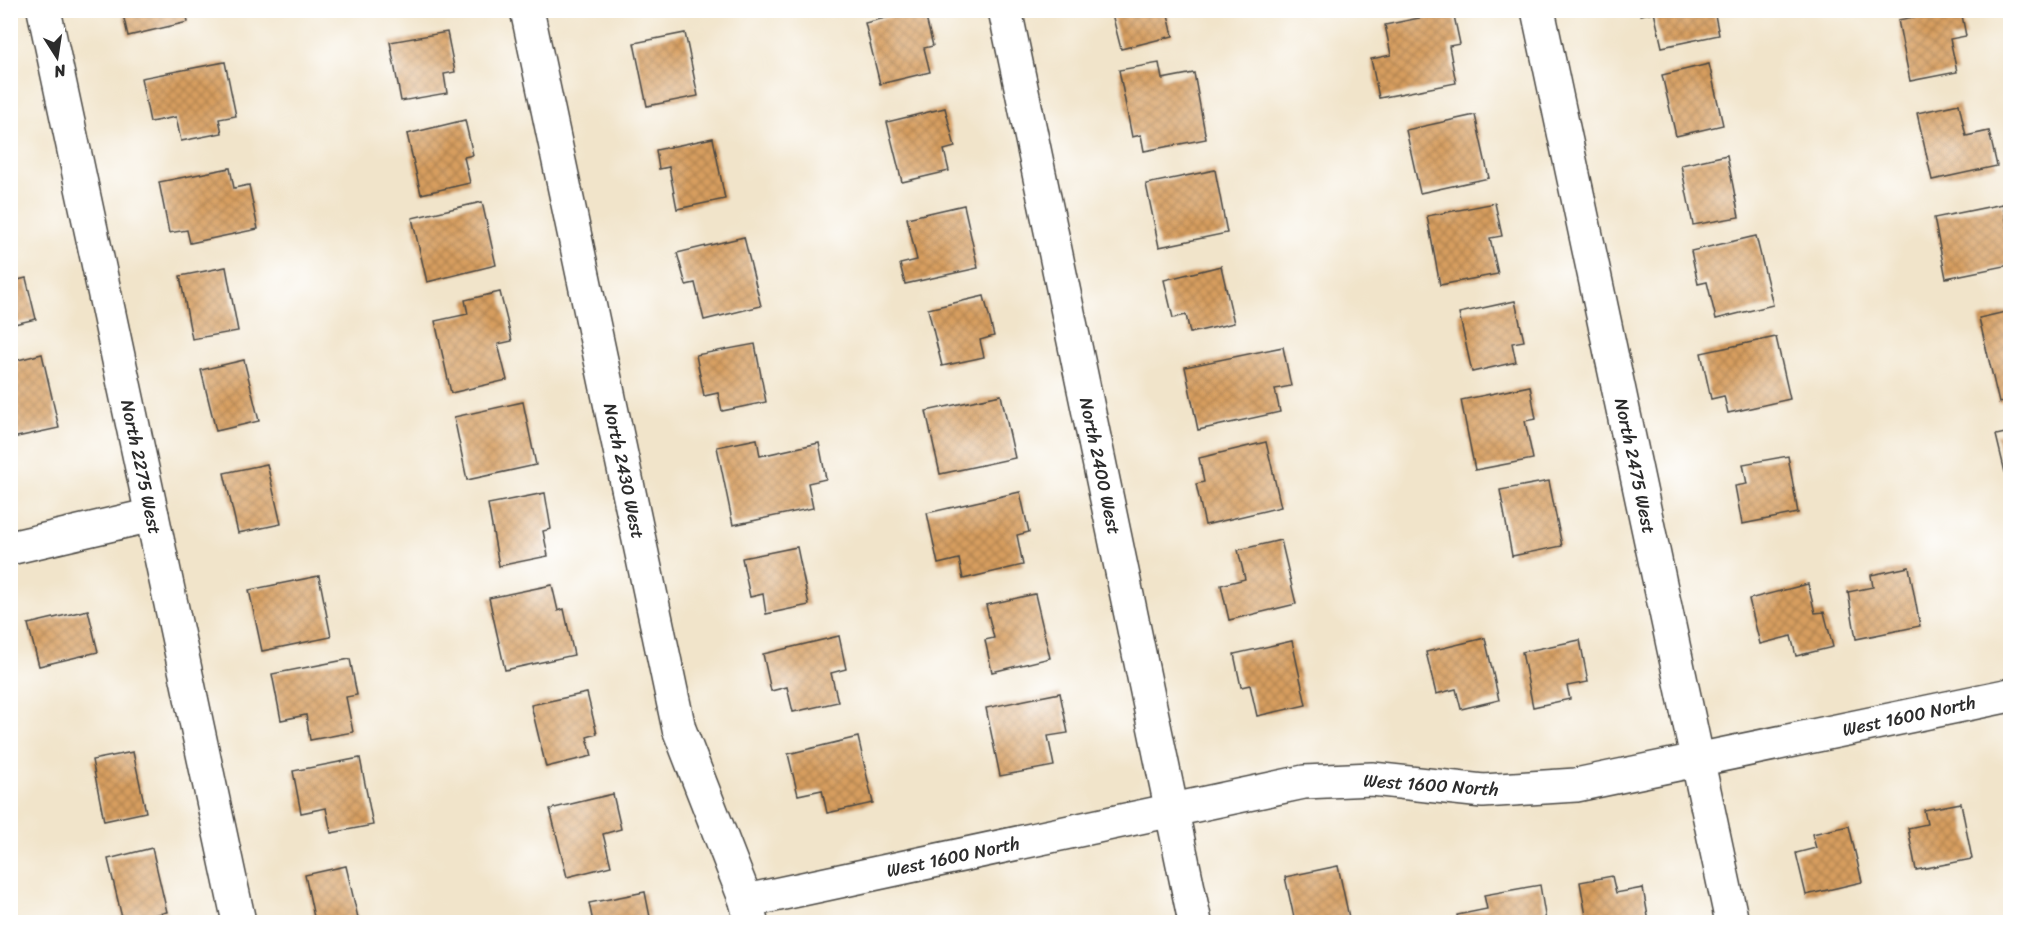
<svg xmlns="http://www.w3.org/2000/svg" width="2021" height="933" viewBox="0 0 2021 933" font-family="Sriracha,sans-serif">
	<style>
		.building { fill: url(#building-cross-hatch) }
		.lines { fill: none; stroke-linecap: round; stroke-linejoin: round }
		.street-casing { stroke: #494743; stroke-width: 36 }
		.street { stroke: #fff; stroke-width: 33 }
		.labels { text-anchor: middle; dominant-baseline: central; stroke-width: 5; stroke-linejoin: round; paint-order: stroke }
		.street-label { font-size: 18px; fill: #2b2b2b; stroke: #fff }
	</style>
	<defs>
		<pattern id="building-cross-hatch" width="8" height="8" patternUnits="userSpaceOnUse" patternTransform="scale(1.5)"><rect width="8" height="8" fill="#d79e5f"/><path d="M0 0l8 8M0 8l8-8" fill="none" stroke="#af814f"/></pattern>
	</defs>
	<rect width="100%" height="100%" fill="#fff"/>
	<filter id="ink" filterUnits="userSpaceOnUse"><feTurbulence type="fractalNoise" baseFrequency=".0167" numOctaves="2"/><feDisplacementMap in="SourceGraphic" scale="12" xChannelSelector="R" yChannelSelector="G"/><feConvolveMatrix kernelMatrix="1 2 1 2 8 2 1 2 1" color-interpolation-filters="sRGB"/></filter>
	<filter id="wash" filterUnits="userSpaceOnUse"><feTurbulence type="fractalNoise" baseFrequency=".008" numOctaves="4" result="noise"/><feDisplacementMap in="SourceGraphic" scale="24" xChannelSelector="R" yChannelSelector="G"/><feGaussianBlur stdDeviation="1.35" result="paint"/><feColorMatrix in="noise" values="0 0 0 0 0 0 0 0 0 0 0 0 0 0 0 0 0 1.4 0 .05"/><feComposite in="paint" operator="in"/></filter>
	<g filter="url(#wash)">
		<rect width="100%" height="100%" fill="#f1e4ca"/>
		<g id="blocks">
			<g class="building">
				<polygon points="122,10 186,10 188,22 128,36"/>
				<polygon points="917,10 924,10 933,46 924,48 930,72 880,84 865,23"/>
				<polygon points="1111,10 1167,10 1173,36 1121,49"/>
				<polygon points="1640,10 1714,10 1719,35 1662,47 1654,12 1641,15"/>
				<polygon points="1923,10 1961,10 1966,36 1950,39 1957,72 1910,81 1898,20 1924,15"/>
				<polygon points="1453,11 1460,44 1449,46 1456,83 1379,98 1371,59 1391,55 1385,25"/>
				<polygon points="447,32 455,72 444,74 447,93 401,101 390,42"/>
				<polygon points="685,33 698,96 647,106 634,43"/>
				<polygon points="225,62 236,116 219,119 222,133 181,141 176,117 150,122 141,78"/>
				<polygon points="1159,63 1162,79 1194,73 1206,139 1144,151 1141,135 1132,137 1119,70"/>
				<polygon points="1709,64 1723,125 1676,136 1662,75"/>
				<polygon points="1959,104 1966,136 1989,131 1997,166 1932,180 1917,113"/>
				<polygon points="945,108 955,147 944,150 949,171 902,182 887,122"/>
				<polygon points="1475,115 1489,178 1420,193 1406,130"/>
				<polygon points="465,120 473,155 464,157 470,183 421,194 407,134"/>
				<polygon points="713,138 725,199 677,209 669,167 659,169 656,150"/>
				<polygon points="1727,155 1739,217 1693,225 1681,165"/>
				<polygon points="230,168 234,188 249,185 258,229 190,243 187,230 169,233 159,182"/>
				<polygon points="1215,170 1227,233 1159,247 1146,184"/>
				<polygon points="482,202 496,265 427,282 412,218"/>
				<polygon points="1495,203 1502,236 1490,238 1498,274 1440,285 1427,216"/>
				<polygon points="2003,204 2010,240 2010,265 1946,278 1934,218"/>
				<polygon points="964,205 978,268 905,284 900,264 917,260 907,218"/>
				<polygon points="1756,236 1773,305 1716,319 1707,282 1698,284 1691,251"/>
				<polygon points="744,237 761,306 704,320 695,283 686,285 677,253"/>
				<polygon points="1221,266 1234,323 1190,333 1186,315 1173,318 1164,280"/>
				<polygon points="226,267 238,331 192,339 180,276"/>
				<polygon points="26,278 36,319 10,325 10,282"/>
				<polygon points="500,292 512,341 498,344 507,380 451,393 435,321 468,314 465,300"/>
				<polygon points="984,296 994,336 980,340 984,357 942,366 928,309"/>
				<polygon points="1515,301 1524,341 1512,343 1516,362 1472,372 1459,313"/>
				<polygon points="2010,311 2010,401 1999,403 1979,318"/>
				<polygon points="1776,337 1790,399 1728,413 1724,396 1711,399 1701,353"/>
				<polygon points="755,344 766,402 722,411 718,393 704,396 696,355"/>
				<polygon points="1283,347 1291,386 1275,389 1280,412 1198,430 1185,367"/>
				<polygon points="42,354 59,428 12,438 10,429 10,362"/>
				<polygon points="244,360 259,421 216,431 201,370"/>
				<polygon points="1530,386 1536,419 1525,421 1533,459 1475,470 1461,400"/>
				<polygon points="1001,395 1015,458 940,474 926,411"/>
				<polygon points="523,402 536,465 467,480 454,417"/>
				<polygon points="2010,432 2010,493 1996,435"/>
				<polygon points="757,439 760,456 819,443 826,479 808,483 813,508 733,525 717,447"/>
				<polygon points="1266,442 1281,507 1205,525 1196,484 1204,482 1199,458"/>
				<polygon points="1788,456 1798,513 1742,524 1735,486 1747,484 1743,464"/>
				<polygon points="267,464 281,524 238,533 224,473"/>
				<polygon points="1549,481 1562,546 1512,556 1500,490"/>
				<polygon points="1020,492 1029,532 1017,535 1023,565 963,579 959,559 938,564 927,513"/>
				<polygon points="545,493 551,529 543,531 548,556 499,566 488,504"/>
				<polygon points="1281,540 1296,604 1229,620 1221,585 1245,579 1238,550"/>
				<polygon points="797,547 809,605 766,614 763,594 750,597 742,558"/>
				<polygon points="1909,567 1920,626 1856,639 1848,592 1873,587 1871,575"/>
				<polygon points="319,576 331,637 262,651 249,590"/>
				<polygon points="1808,584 1815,613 1824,612 1833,647 1796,656 1791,636 1760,644 1749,599"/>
				<polygon points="552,585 558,611 564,609 574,655 505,670 489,598"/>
				<polygon points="1035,594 1050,658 992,672 985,640 994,638 986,605"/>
				<polygon points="88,610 98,652 39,666 28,624"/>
				<polygon points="839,636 846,669 831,673 838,702 793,712 787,687 771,691 763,654"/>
				<polygon points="1485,638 1499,700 1461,709 1456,689 1436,694 1426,652"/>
				<polygon points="1580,640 1588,682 1567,686 1570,699 1533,707 1522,652"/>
				<polygon points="1292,641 1306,705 1257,716 1250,685 1241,687 1234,654"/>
				<polygon points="350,659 357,695 346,697 353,732 310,740 306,715 281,720 272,674"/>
				<polygon points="587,693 597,734 587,737 592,756 546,767 531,705"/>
				<polygon points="1060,693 1068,733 1048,736 1054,766 1000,776 986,708"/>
				<polygon points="858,737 873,803 827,813 822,790 798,795 788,754"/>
				<polygon points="133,752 146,812 104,821 92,760"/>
				<polygon points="360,758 373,825 331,833 326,808 301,813 293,771"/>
				<polygon points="613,794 621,829 603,834 611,866 567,877 550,809"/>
				<polygon points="1961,803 1972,859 1916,870 1908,828 1927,824 1924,810"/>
				<polygon points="1849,826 1862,882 1806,895 1796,853 1816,848 1812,834"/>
				<polygon points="152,848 167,912 123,922 108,859"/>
				<polygon points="346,866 359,922 315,922 305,875"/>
				<polygon points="1338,866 1350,922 1295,922 1285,877"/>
				<polygon points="1612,876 1616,893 1643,888 1649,922 1587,922 1580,882"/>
				<polygon points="1540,885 1546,921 1537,922 1458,922 1457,915 1487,909 1484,895"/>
				<polygon points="645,892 651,922 593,922 589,903"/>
			</g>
		</g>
	</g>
	<g filter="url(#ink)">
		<use href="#blocks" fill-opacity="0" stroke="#494743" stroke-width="1.5"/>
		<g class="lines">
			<defs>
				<g id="street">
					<polyline points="44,10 239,922"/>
					<polyline points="527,10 679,729 746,901 751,922"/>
					<polyline points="1005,10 1195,922"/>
					<polyline points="1538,10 1732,922"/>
					<polyline points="10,548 152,515"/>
					<polyline points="746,901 1304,782 1372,779 1483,791 1576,785 2010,695"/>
				</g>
			</defs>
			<use href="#street" class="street-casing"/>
			<use href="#street" class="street"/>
		</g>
	</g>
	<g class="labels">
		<g class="street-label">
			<text transform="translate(1100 466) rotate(78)">North 2400 West</text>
			<text transform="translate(1635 466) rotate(78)">North 2475 West</text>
			<text transform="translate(141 467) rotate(78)">North 2275 West</text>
			<text transform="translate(624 471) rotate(78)">North 2430 West</text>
			<text transform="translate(1909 716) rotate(-12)">West 1600 North</text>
			<text transform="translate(1431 785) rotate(4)">West 1600 North</text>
			<text transform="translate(953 857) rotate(-12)">West 1600 North</text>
		</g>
	</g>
	<rect width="2021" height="933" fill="none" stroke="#fff" stroke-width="36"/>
	<g transform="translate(57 57) rotate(168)" stroke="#ffffff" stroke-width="4.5" paint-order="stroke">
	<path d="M0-4.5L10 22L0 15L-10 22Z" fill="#2b2b2b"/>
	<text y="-9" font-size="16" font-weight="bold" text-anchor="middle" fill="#2b2b2b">N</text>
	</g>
</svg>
